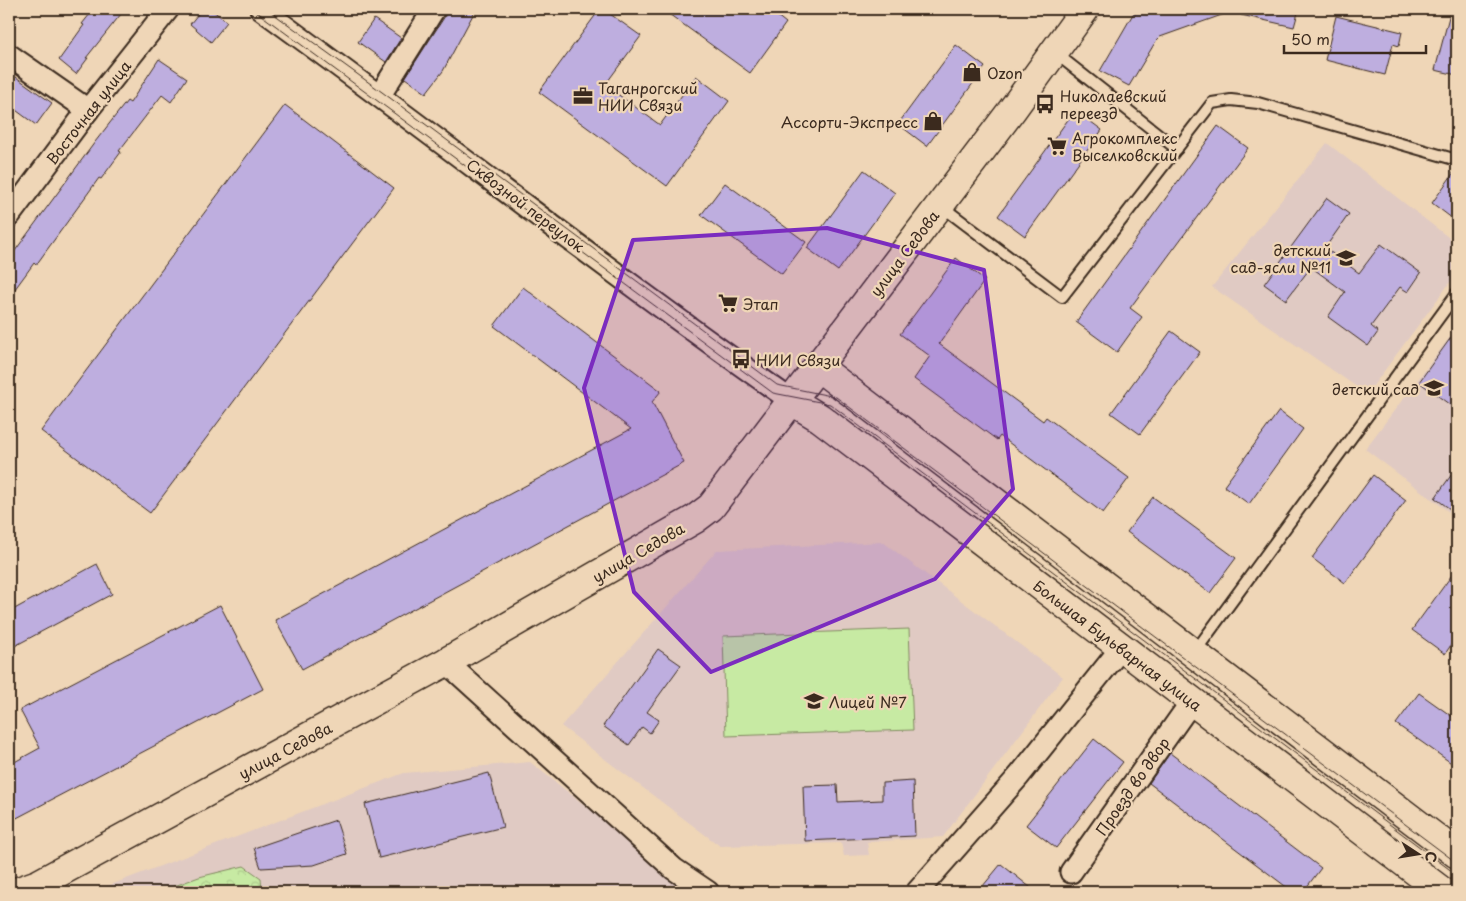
<svg xmlns="http://www.w3.org/2000/svg" width="1466" height="901" viewBox="0 0 1466 901" font-family="'Playpen Sans',sans-serif">
	<style>
		.built { fill: #e0cac3 }
		.forest { fill: url(#forest-crowns); stroke: #818a60 }
		.garden { fill: #c7eaa3; stroke: #818a60 }
		.building { fill: #beaedf; stroke: #3b2a1e }
		.lines { fill: none; stroke-linecap: round; stroke-linejoin: round }
		.lane-casing { stroke: #3b2a1e; stroke-width: 14 }
		.street-casing { stroke: #3b2a1e; stroke-width: 25 }
		.secondary-casing { stroke: #3b2a1e; stroke-width: 31 }
		.lane { stroke: #efd6b7; stroke-width: 10 }
		.street { stroke: #efd6b7; stroke-width: 21 }
		.secondary { stroke: #efd6b7; stroke-width: 28 }
		.tram { stroke: #3b2a1e; stroke-width: 1 }
		.marked { fill: #7b2cbf; fill-opacity: 0.2; stroke: #7b2cbf; stroke-width: 4; stroke-linejoin: round }
		.labels { text-anchor: middle; dominant-baseline: central; stroke-width: 4.5; stroke-linejoin: round; paint-order: stroke }
		.poi-label { font-size: 15px; fill: #3b2a1e; stroke: #efd6b7; text-anchor: start }
		.street-label { font-size: 15px; fill: #3b2a1e; stroke: #efd6b7 }
	</style>
	<defs>
		<pattern id="forest-crowns" width="20" height="18" patternUnits="userSpaceOnUse" patternTransform="scale(1.25)"><rect width="20" height="18" fill="#c7eaa3"/><path d="M2 6a3 3 0 1 1 6 0M12 15a3 3 0 1 1 6 0" fill="none" stroke="#acc98c"/></pattern>
	</defs>
	<rect width="100%" height="100%" fill="#efd6b7"/>
	<filter id="ink" filterUnits="userSpaceOnUse"><feTurbulence type="fractalNoise" baseFrequency=".02" numOctaves="2"/><feDisplacementMap in="SourceGraphic" scale="10" xChannelSelector="R" yChannelSelector="G"/><feConvolveMatrix kernelMatrix="1 2 1 2 8 2 1 2 1" color-interpolation-filters="sRGB"/></filter>
	<g filter="url(#ink)">
		<g class="built">
			<polygon points="1327,143 1457,244 1457,273 1367,394 1212,287"/>
			<polygon points="1457,328 1457,518 1365,449"/>
			<polygon points="883,542 1063,677 943,837 867,842 869,855 844,856 841,843 720,846 561,726 717,550"/>
			<polygon points="530,762 695,892 92,892 404,773"/>
		</g>
		<polygon class="forest" points="244,866 261,878 262,892 158,892 199,877"/>
		<polygon class="garden" points="909,629 913,730 726,736 723,636"/>
		<g class="building">
			<polygon points="94,9 125,9 86,58 88,58 76,74 59,60 84,25 82,24"/>
			<polygon points="202,9 211,9 227,22 211,42 190,24"/>
			<polygon points="446,9 476,9 443,71 426,93 405,78 445,16"/>
			<polygon points="600,9 603,9 641,36 605,85 660,125 696,76 729,101 667,186 539,92"/>
			<polygon points="662,9 780,9 776,15 786,23 750,73"/>
			<polygon points="1143,9 1233,9 1233,11 1160,37 1156,41 1129,86 1100,71 1133,14"/>
			<polygon points="1242,9 1299,9 1294,27 1241,15"/>
			<polygon points="1451,9 1457,9 1457,75 1435,70"/>
			<polygon points="1336,16 1402,32 1399,46 1393,44 1385,75 1325,60"/>
			<polygon points="374,19 401,38 386,62 358,42"/>
			<polygon points="956,45 985,67 927,146 898,124"/>
			<polygon points="159,59 187,78 171,102 162,95 119,151 121,152 101,179 99,178 36,265 34,263 9,297 9,259 95,142 127,101 130,103"/>
			<polygon points="9,72 52,103 36,125 9,105"/>
			<polygon points="285,105 394,188 150,513 41,431"/>
			<polygon points="1075,110 1102,130 1025,236 998,216"/>
			<polygon points="1218,126 1248,148 1130,308 1142,317 1117,352 1076,322"/>
			<polygon points="1457,168 1457,222 1432,203"/>
			<polygon points="864,170 895,193 838,271 807,248"/>
			<polygon points="725,183 806,242 782,274 701,215"/>
			<polygon points="1327,198 1349,214 1325,248 1359,273 1381,244 1421,273 1408,292 1400,287 1371,326 1378,332 1368,346 1328,317 1345,292 1311,267 1286,300 1264,284"/>
			<polygon points="956,258 985,280 939,344 1043,421 1046,417 1129,478 1103,513 1000,436 997,440 914,379 930,356 900,334"/>
			<polygon points="523,287 661,391 652,402 684,463 302,669 275,620 631,429 494,326"/>
			<polygon points="1457,329 1457,410 1419,382"/>
			<polygon points="1171,331 1200,352 1140,434 1111,413"/>
			<polygon points="1279,411 1303,429 1249,504 1224,486"/>
			<polygon points="1457,467 1457,514 1435,498"/>
			<polygon points="1373,475 1406,500 1345,583 1312,558"/>
			<polygon points="1153,497 1236,558 1210,593 1127,532"/>
			<polygon points="97,564 112,594 9,649 9,612"/>
			<polygon points="1457,568 1457,636 1445,654 1412,630"/>
			<polygon points="220,605 263,689 9,822 9,765 40,748 20,710"/>
			<polygon points="658,649 681,665 647,712 659,720 650,733 642,727 629,745 603,726"/>
			<polygon points="1419,693 1457,720 1457,767 1396,724"/>
			<polygon points="1094,739 1123,762 1056,848 1026,825"/>
			<polygon points="1170,753 1321,868 1303,892 1293,892 1149,783"/>
			<polygon points="489,773 503,827 379,858 365,804"/>
			<polygon points="913,781 915,836 805,841 803,786 837,785 838,802 882,800 882,783"/>
			<polygon points="336,820 347,854 314,865 261,868 254,848"/>
			<polygon points="1001,864 1036,892 978,892"/>
		</g>
		<g class="lines">
			<defs>
				<g id="lane">
					<polyline points="1054,52 1177,149"/>
					<polyline points="940,205 1062,297 1212,103 1231,100 1258,103 1457,160"/>
					<polyline points="1194,653 1457,293"/>
				</g>
				<g id="street">
					<path d="M 261,9 C 439,138 612,275 792,401"/>
					<polyline points="9,55 88,110"/>
					<polyline points="380,95 434,9"/>
					<polyline points="9,216 88,110 168,9"/>
					<polyline points="446,662 674,869 708,892"/>
					<polyline points="1071,872 1192,701"/>
					<polyline points="917,892 1019,776 1122,647"/>
				</g>
				<g id="secondary">
					<polyline points="818,367 1457,854"/>
					<polyline points="792,401 820,418 1443,892"/>
					<polyline points="16,892 38,884 446,662 695,519 711,507 1012,110 1085,9"/>
				</g>
			</defs>
			<use href="#lane" class="lane-casing"/>
			<use href="#street" class="street-casing"/>
			<use href="#secondary" class="secondary-casing"/>
			<use href="#lane" class="lane"/>
			<use href="#street" class="street"/>
			<use href="#secondary" class="secondary"/>
			<g class="tram">
				<polyline points="253,9 773,393 830,404 1457,875"/>
				<polyline points="267,9 382,92 777,385 836,397 1457,863"/>
			</g>
		</g>
	</g>
	<path class="marked" d="M 827,228 L 984,270 L 1013,489 L 935,579 L 711,672 L 634,592 L 584,388 L 633,240 Z"/>
	<defs>
		<symbol id="shop-bare" viewBox="-9 -9 18 18"><path d="M-5-2.5h2.3a2.7 3.5 0 0 1 5.4 0H5L5.5 6h-11ZM-1.5-2.5h3a1.5 2.3 0 0 0-3 0Z" fill="#3b2a1e" stroke="#efd6b7" stroke-width="2.5" paint-order="stroke"/></symbol>
		<symbol id="office-bare" viewBox="-9 -9 18 18"><path d="M-6-3h4V-5.5h4V-3h4V5H-6ZM-1-4.5V-3h2v-1.5ZM-6 0V1H6V0Z" fill="#3b2a1e" stroke="#efd6b7" stroke-width="2.5" paint-order="stroke"/></symbol>
		<symbol id="bus-bare" viewBox="-9 -9 18 18"><path d="M-5-6H5V4H4V6H2V4H-2V6H-4V4H-5ZM-3.5-4V0h7V-4ZM-3.5 1.2v1.5H-2V1.2ZM2 1.2v1.5H3.5V1.2Z" fill="#3b2a1e" stroke="#efd6b7" stroke-width="2.5" paint-order="stroke"/></symbol>
		<symbol id="supermarket-bare" viewBox="-9 -9 18 18"><path d="M-6-5.5h2.5l.6 2H6L4.5 2H-2.5L-4.4-4H-6ZM-1.5 3.2a1.3 1.3 0 1 0 .1 0ZM3 3.2a1.3 1.3 0 1 0 .1 0Z" fill="#3b2a1e" stroke="#efd6b7" stroke-width="2.5" paint-order="stroke"/></symbol>
		<symbol id="school-bare" viewBox="-9 -9 18 18"><path d="M0-5L7-2L0 1L-7-2ZM-4 1L0 2.5L4 1V4Q0 6-4 4Z" fill="#3b2a1e" stroke="#efd6b7" stroke-width="2.5" paint-order="stroke"/></symbol>
		<symbol id="university-bare" viewBox="-9 -9 18 18"><path d="M0-5L7-2L0 1L-7-2ZM-4 1L0 2.5L4 1V4Q0 6-4 4Z" fill="#3b2a1e" stroke="#efd6b7" stroke-width="2.5" paint-order="stroke"/></symbol>
	</defs>
	<g fill-rule="evenodd">
		<use href="#shop-bare" x="958" y="58" width="28" height="28"/>
		<use href="#office-bare" x="569" y="82" width="28" height="28"/>
		<use href="#bus-bare" x="1031" y="90" width="28" height="28"/>
		<use href="#shop-bare" x="919" y="107" width="28" height="28"/>
		<use href="#supermarket-bare" x="1043" y="132" width="28" height="28"/>
		<use href="#school-bare" x="1332" y="244" width="28" height="28"/>
		<use href="#supermarket-bare" x="714" y="289" width="28" height="28"/>
		<use href="#bus-bare" x="727" y="345" width="28" height="28"/>
		<use href="#school-bare" x="1420" y="374" width="28" height="28"/>
		<use href="#university-bare" x="800" y="687" width="28" height="28"/>
	</g>
	<g class="labels">
		<g class="poi-label">
			<text x="987" y="72">Ozon</text>
			<text x="598" y="87">Таганрогский<tspan x="598" dy="17">НИИ Связи</tspan></text>
			<text x="1060" y="95">Николаевский<tspan x="1060" dy="17">переезд</tspan></text>
			<text x="918" y="121" text-anchor="end">Ассорти-Экспресс</text>
			<text x="1072" y="137">Агрокомплекс<tspan x="1072" dy="17">Выселковский</tspan></text>
			<text x="1331" y="249" text-anchor="end">детский<tspan x="1331" dy="17">сад-ясли №11</tspan></text>
			<text x="743" y="303">Этап</text>
			<text x="756" y="359">НИИ Связи</text>
			<text x="1419" y="388" text-anchor="end">детский сад</text>
			<text x="829" y="701">Лицей №7</text>
		</g>
		<g class="street-label">
			<text transform="translate(88 112) rotate(-52)">Восточная улица</text>
			<text transform="translate(526 205) rotate(37)">Сквозной переулок</text>
			<text transform="translate(904 253) rotate(-53)">улица Седова</text>
			<text transform="translate(638 552) rotate(-30)">улица Седова</text>
			<text transform="translate(1118 645) rotate(37)">Большая Бульварная улица</text>
			<text transform="translate(285 750) rotate(-28)">улица Седова</text>
			<text transform="translate(1132 786) rotate(-55)">Проезд во двор</text>
		</g>
	</g>
	<rect width="1466" height="901" fill="none" stroke="#efd6b7" stroke-width="30"/>
	<rect x="15" y="15" width="1436" height="871" fill="none" stroke="#3b2a1e" stroke-width="2" filter="url(#ink)"/>
	<g transform="translate(1418 854) rotate(102)" stroke="#efd6b7" stroke-width="4" paint-order="stroke">
	<path d="M0-4L9 19L0 12L-9 19Z" fill="#3b2a1e"/>
	<text y="-8" font-size="14" font-weight="bold" text-anchor="middle" fill="#3b2a1e">С</text>
	</g>
	<path d="M1284 45v8h142v-8" fill="none" stroke="#3b2a1e" stroke-width="2.5"/>
	<text x="1291" y="45" font-size="15" fill="#3b2a1e" stroke="#efd6b7" stroke-width="4" paint-order="stroke">50 m</text>
</svg>
